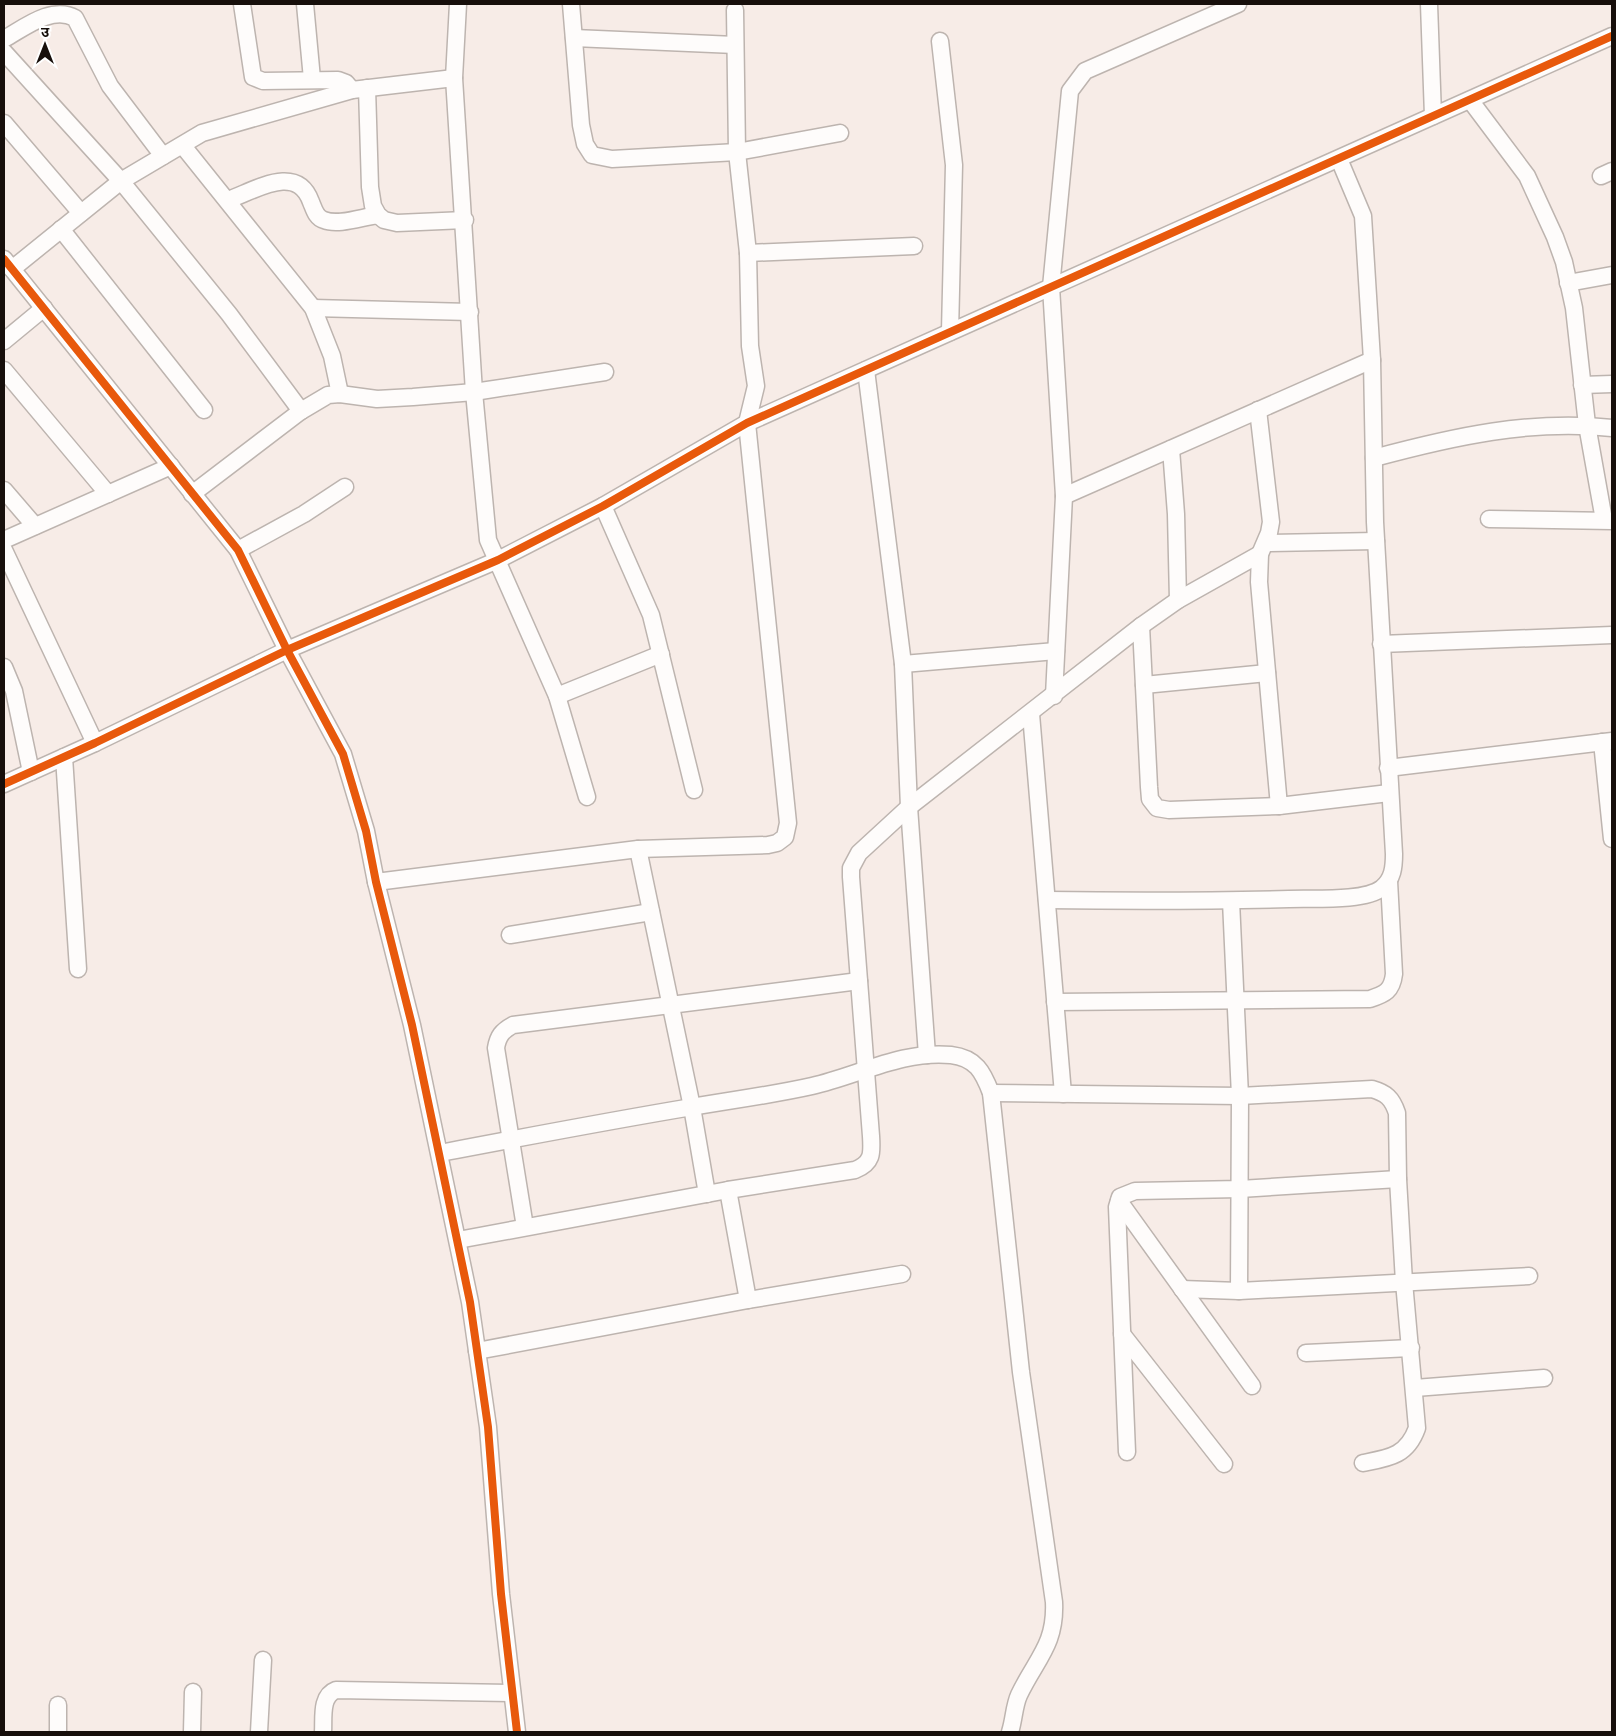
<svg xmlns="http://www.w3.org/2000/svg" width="1616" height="1736" viewBox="0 0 1616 1736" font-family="'PT Sans Narrow','Noto Sans Devanagari',sans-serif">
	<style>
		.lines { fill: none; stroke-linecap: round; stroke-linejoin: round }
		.minor-casing { stroke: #bdb4af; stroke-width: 19 }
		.minor { stroke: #fefcfb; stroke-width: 16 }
		.cycleway-casing { stroke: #fff; stroke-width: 11 }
		.cycleway { stroke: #e8590c; stroke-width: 8 }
	</style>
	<rect width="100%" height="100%" fill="#f7ece7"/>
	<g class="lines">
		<defs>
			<g id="minor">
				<polyline points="242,4 253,77 263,81 338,80 346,83 352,90"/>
				<polyline points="305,4 312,79"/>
				<polyline points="458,4 454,78 474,392 488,540 557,696 587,797"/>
				<polyline points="571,4 581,125 585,144 592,155 612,159 737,152 840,133"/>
				<polyline points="1429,4 1433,116"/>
				<polyline points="574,38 735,45"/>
				<path d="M 4,39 C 24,28 52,5 75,18 L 110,86 L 163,156"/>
				<polyline points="940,41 954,165 950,332"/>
				<polyline points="4,52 121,181 229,314 301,411"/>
				<polyline points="367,88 370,187 373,206 378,215 384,220 397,223 465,220"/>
				<polyline points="1470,100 1527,176 1555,237 1564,262 1574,308 1587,425 1604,520"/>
				<polyline points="4,123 81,213"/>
				<polyline points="183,146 313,308 332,356 340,394"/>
				<polyline points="1601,176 1612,171"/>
				<path d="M 228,200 C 256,190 297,163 311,202 C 314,209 316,218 324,220 C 338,226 362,217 378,215"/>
				<polyline points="61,229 204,410"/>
				<polyline points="748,253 914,246"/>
				<polyline points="4,259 238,550 287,650 343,754 366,831 376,882 412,1025 470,1302 488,1427 501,1594 517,1732"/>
				<polyline points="12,269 121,181 202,133 352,90 454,78"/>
				<polyline points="1568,283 1612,275"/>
				<polyline points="313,308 470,312"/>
				<polyline points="4,341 44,308"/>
				<polyline points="4,370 108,494"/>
				<polyline points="866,370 903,664 909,807 927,1055"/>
				<polyline points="1582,385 1612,384"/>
				<polyline points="1258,410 1271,522 1269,533 1260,554 1259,582 1279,806"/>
				<polyline points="1171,449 1176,514 1178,600"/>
				<path d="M 1374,458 C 1452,437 1531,419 1612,428"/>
				<polyline points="4,490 35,526"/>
				<polyline points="192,494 301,411 328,395 340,394 377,399 413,397 474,392 605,372"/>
				<polyline points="1064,496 1372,360"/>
				<polyline points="603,506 651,615 694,790"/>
				<polyline points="1489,519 1612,521"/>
				<polyline points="4,540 171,466"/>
				<polyline points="1266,543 1376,541"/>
				<polyline points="4,550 95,743"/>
				<polyline points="238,550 304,514 345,487"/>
				<polyline points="1141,626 1149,787 1150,799 1157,808 1169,810 1279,806 1389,793"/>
				<polyline points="1381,644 1612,635"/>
				<polyline points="903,664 1056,651"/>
				<polyline points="4,667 14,691 31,772"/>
				<polyline points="1144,685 1267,673"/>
				<polyline points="557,696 661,654"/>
				<polyline points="1054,696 1064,496 1051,287 1070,91 1085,71 1238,4"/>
				<polyline points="1031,714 1063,1094"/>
				<polyline points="1602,742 1612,839"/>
				<polyline points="64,757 78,969"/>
				<polyline points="1388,768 1612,741"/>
				<polyline points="4,784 95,743 287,650 498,560 603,506 747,423 1612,36"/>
				<polyline points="638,849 692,1107 707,1194"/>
				<polyline points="376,882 638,849 768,845 777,843 785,837 788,823 747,423 756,386 750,346 748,253 737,152 735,10"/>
				<path d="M 1047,900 C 1128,901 1208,901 1289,899 C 1312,898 1364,902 1382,888 C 1393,879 1394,867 1394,854 L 1375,522 L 1372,360 L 1363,216 L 1339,159"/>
				<polyline points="1231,901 1240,1096 1239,1291"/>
				<polyline points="510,935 651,912"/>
				<path d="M 1055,1002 L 1370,999 C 1385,994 1392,991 1394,974 L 1389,881"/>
				<path d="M 991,1093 L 1240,1096 L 1372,1089 C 1386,1093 1392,1098 1397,1113 L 1398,1179 L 1404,1282 L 1417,1428 C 1407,1456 1389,1458 1363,1463"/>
				<path d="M 440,1153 C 524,1137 608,1121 692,1107 C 732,1100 772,1095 812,1086 C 857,1076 903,1050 951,1055 C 976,1058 983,1072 991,1093 L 1021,1372 L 1054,1602 C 1056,1645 1036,1659 1019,1695 C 1014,1706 1014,1720 1010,1732"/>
				<polyline points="728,1190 748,1300"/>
				<polyline points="1119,1201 1252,1386"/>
				<path d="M 525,1227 L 496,1048 C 498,1036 502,1031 513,1025 L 859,981"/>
				<path d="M 458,1240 L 728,1190 L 855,1170 C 873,1163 872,1153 871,1136 L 851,877 L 851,868 L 859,853 L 909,807 L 1141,626 L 1178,600 L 1260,554"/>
				<polyline points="1182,1289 1239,1291 1529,1276"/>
				<polyline points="1122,1334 1224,1464"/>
				<polyline points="477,1351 748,1300 902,1274"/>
				<polyline points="1306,1353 1411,1348"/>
				<polyline points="1415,1388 1544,1378"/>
				<polyline points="1127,1452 1117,1207 1120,1197 1135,1191 1240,1189 1398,1179"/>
				<polyline points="58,1705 58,1732"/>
				<polyline points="192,1732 193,1692"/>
				<polyline points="259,1732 263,1660"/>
				<path d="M 323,1732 C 324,1719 320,1696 336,1690 L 512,1693"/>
			</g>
		</defs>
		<use href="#minor" class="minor-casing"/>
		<use href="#minor" class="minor"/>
		<defs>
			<g id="cycleway">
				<polyline points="4,259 238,550 287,650 343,754 366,831 376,882 412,1025 470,1302 488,1427 501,1594 517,1732"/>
				<polyline points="4,784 95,743 287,650 498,560 603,506 747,423 1612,36"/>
			</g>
		</defs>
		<use href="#cycleway" class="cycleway-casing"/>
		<use href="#cycleway" class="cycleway"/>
	</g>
	<rect width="1616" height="1736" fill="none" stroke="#170f0b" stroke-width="10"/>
	<g transform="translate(45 45)" stroke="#ffffff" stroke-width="4" paint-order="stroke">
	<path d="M0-4L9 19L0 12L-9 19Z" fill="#170f0b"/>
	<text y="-8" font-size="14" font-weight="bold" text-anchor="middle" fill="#170f0b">उ</text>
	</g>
</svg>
